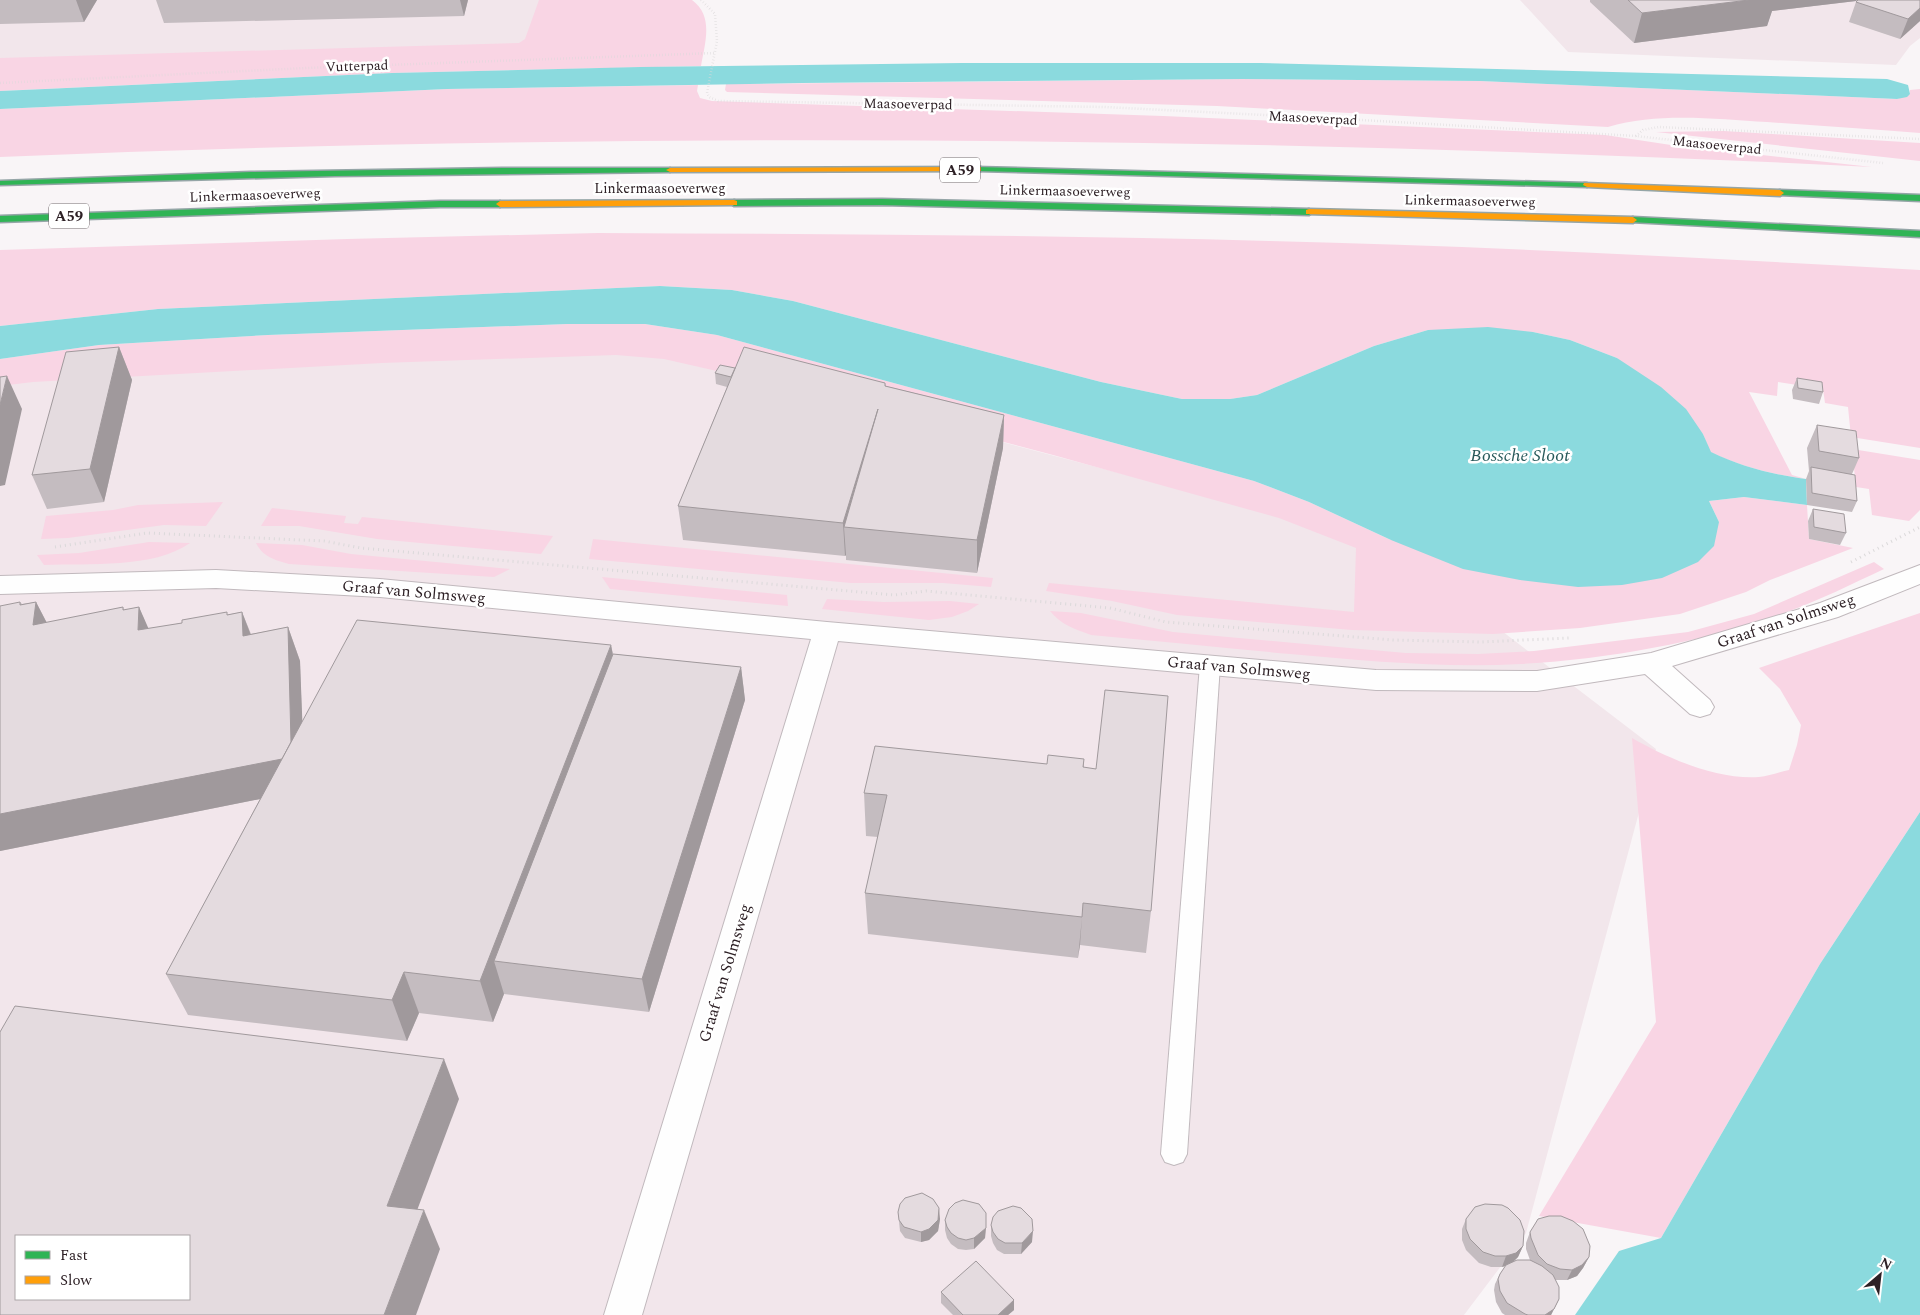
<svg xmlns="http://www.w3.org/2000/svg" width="1920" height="1315" viewBox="0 0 1920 1315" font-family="Spectral,serif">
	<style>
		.built { fill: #f2e6eb; fill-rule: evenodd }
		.green { fill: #f9d5e4 }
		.water { fill: #8bdade }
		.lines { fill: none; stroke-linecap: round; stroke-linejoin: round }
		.lane-casing { stroke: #c1b9bd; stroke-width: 2 }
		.street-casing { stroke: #c1b9bd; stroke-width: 2 }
		.fast-casing { stroke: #95a5a7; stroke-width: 3 }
		.slow-casing { stroke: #95a5a7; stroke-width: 3 }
		.path-far1 { stroke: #dbd9da; stroke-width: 2.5; stroke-dasharray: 0.5 2.5; stroke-linecap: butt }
		.path { stroke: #dbd9da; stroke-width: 3; stroke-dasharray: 1 4; stroke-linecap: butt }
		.lane { fill: #fefefe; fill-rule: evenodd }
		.street { fill: #fefefe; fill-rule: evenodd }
		.fast { fill: #30b455; fill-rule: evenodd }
		.slow { fill: #ff9f0a; fill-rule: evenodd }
		.wall { fill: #c4bcc0 }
		.shaded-wall { fill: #a0999c }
		.building { fill: #e4dbdf; stroke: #a0999c; fill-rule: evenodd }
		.labels { text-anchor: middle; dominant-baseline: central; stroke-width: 5; stroke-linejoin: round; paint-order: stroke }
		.far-street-label { font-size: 14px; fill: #2d2025; stroke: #fff }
		.shield { fill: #fff; stroke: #6c6366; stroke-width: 1 }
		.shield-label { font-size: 15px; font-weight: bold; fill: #2d2025 }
		.street-label { font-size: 16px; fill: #2d2025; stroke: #fff }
		.water-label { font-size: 18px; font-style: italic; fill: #27595a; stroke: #fff }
	</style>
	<rect width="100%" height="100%" fill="#f9f5f7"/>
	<g class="built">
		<polygon points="0,0 554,0 528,46 0,64"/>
		<polygon points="1520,0 1920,0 1920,38 1910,46 1896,65 1568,52"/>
		<path d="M 639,346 L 1388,544 L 1656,749 L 1526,1233 L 1464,1315 L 0,1315 L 0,373 ZM 16,1236 L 189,1236 L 189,1299 L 16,1299 Z"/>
	</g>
	<g class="green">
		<path d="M 539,0 L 692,0 C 714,16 705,43 701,66 L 392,73 L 0,91 L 0,58 L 519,43 L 525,39 Z"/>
		<path d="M 1242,79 L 1480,81 L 1897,99 L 1910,94 L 1910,90 L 1920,89 L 1920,133 C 1869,129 1818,126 1767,122 C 1715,119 1658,112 1608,127 L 1217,106 L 727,92 L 725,90 L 726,84 Z"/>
		<path d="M 698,85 L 697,91 L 700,98 L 712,101 L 1163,116 L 1605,135 L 1671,145 L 1872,167 C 1249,136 624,131 0,157 L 0,109 L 447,89 Z"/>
		<polygon points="1724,131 1920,143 1920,161 1656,132"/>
		<path d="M 598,233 C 822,234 1046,235 1269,241 C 1486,246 1703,258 1920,270 L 1920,448 L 1851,437 L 1848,407 L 1825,403 L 1823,389 L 1778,382 L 1777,396 L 1749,392 L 1792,475 L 1806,479 C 1771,474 1742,467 1710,452 L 1703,434 L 1617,358 L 1570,340 L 1533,332 L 1428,330 L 1374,346 L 1257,395 L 1230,399 L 1182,399 L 1101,382 L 793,301 L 732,290 L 660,286 L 158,309 L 0,326 L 0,250 L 347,239 Z"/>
		<polygon points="567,324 645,324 717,335 1254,481 1309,502 1391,540 1719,522 1709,501 1744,497 1807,505 1809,539 1853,548 1770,580 1746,592 1680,614 1580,628 1493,634 1352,630 1177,615 1112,601 1046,591 1049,583 1354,612 1356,548 1279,518 1053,455 840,399 664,359 616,355 382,363 33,382 0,386 0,359 99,345 268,335"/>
		<polygon points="1852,449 1920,460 1920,510 1909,521 1872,515 1869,489 1856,487"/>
		<polygon points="223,502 206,526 164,525 68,538 41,539 46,516 113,510 138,505"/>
		<polygon points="272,508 346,516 344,523 358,524 362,517 553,536 541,554 377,539 299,526 261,526"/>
		<polygon points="593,539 993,578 991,587 943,583 851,583 589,559"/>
		<path d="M 149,542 L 190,543 C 153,569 89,563 44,565 L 37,555 L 79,553 Z"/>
		<path d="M 256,543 L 302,545 L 351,554 L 510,569 L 494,577 L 289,564 C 275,560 263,557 256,543 Z"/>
		<path d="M 1874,562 L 1884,569 C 1852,584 1820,600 1787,612 C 1702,642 1610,659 1521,664 C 1443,668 1366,661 1290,654 C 1223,648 1157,641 1091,635 C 1075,629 1061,625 1050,611 L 1081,613 L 1173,632 L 1338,647 L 1406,653 L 1478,654 L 1534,651 L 1688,632 L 1754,614 Z"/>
		<polygon points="602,577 787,595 788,606 610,589"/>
		<polygon points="827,599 884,602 950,601 979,604 968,611 952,617 929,620 822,609"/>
		<path d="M 1920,613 L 1920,812 L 1820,964 L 1661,1238 L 1539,1216 L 1656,1022 L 1632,738 C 1667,758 1717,780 1759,777 C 1769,776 1779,772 1789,770 L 1797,745 L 1801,725 L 1780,689 L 1759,668 Z"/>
	</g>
	<g class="water">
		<polygon points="962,63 1260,63 1887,79 1908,85 1910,94 1907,97 1897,99 1480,81 1242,79 802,83 447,89 0,109 0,91 45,89 392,73 640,67"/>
		<path d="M 660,286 L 732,290 L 793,301 L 1101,382 L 1182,399 L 1230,399 L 1257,395 L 1374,346 L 1428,330 L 1488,327 L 1533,332 L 1570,340 L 1617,358 L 1661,387 L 1686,409 L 1703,434 L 1711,452 C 1742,467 1771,474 1806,479 L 1807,505 L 1744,497 L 1709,501 L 1719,522 L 1714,546 L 1698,562 L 1662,578 L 1622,585 L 1578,587 L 1520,580 L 1463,569 L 1391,540 L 1309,502 L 1254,481 L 717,335 L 645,324 L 567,324 L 268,335 L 99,345 L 0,359 L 0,326 L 158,309 Z"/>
		<polygon points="1920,812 1920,1315 1575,1315 1619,1251 1661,1238 1820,964"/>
	</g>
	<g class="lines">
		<defs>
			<polygon id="lane" points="1210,658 1217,660 1220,665 1187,1154 1183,1162 1174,1165 1165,1162 1161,1154 1200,665 1203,660"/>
			<polygon id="street" points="1920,565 1920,584 1838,617 1672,666 1710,700 1714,707 1710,714 1700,717 1690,714 1645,674 1537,691 1376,690 838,641 642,1315 604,1315 811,639 380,597 216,588 0,594 0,576 216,570 380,579 827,622 1376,670 1537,671 1651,653 1820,603"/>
			<g id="fast">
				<polygon points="975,167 1587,183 1591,185 1587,187 978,171 975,171"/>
				<polygon points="502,168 670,168 674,170 670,172 335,176 0,185 0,181 251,172"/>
				<polygon points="1780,190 1920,195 1920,201 1777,195 1777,191"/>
				<polygon points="882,199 1309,209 1313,212 1309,215 882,205 734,206 730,203 734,200"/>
				<polygon points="440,201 500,201 504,204 500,207 440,207 0,222 0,216"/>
				<polygon points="1633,217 1920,231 1920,237 1630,222 1630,218"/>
			</g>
			<g id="slow">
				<polygon points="978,167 981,167 981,171 670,172 666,170 670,168"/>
				<polygon points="1584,183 1780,190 1784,193 1780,196 1587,187 1583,185"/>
				<polygon points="734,200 737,201 737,205 500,207 496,204 500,201"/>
				<polygon points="1309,209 1633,217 1637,220 1633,223 1306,214 1306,210"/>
			</g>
		</defs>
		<use href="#lane" class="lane-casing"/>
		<use href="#street" class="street-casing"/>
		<use href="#fast" class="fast-casing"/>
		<use href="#slow" class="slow-casing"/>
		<g class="path-far1">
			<polyline points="701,0 715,14 717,41 707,93 709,97 718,101 1104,107 1345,119 1635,136 1883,163"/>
			<polyline points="0,83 306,68 715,53"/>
			<polyline points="1636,136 1643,130 1659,127 1920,139"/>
		</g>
		<g class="path">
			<polyline points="55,547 147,533 324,541 361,548 894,595 926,591 1110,608 1166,622 1393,640 1480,642 1569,638"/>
			<polyline points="1851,562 1920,527"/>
		</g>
		<use href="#lane" class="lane"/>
		<use href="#street" class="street"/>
		<use href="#fast" class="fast"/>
		<use href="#slow" class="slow"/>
	</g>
	<g class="wall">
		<polygon points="0,0 97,0 84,22 0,24"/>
		<polygon points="156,0 468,0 464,16 164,23"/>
		<polygon points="1590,0 1857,0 1856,1 1772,11 1767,26 1634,43 1590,2"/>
		<polygon points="1920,0 1920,21 1900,39 1849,22 1856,2"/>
		<polygon points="119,347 132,380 104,502 47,509 32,475"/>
		<polygon points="735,368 885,383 886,386 1004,415 1003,448 977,573 846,560 846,555 845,556 683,540 678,506 727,387 716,384 715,373"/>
		<polygon points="1797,378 1823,392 1819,404 1793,399 1792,390"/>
		<polygon points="1817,425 1859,458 1852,474 1857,501 1852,512 1807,505 1806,479 1809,471 1807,448"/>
		<polygon points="1813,509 1846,533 1840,545 1809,539 1808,521"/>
		<polygon points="20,602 22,604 36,602 47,623 123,607 124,610 139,607 148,629 242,612 251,634 288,627 300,661 302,722 611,645 613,654 741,667 745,700 649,1012 504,994 493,1022 419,1013 407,1041 188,1015 166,974 260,799 0,851"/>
		<polygon points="1084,759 1084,768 1151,911 1146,953 1080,945 1078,958 868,934 865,893 878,837 866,836 864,793 1047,764"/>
		<polygon points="898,1212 940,1219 938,1231 929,1240 921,1242 905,1238 900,1231"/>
		<polygon points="986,1213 985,1238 974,1249 966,1250 958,1249 951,1244 947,1238 945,1230 945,1220"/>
		<polygon points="1466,1219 1523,1246 1518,1257 1513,1262 1530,1260 1526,1249 1526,1243 1530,1232 1589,1257 1583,1268 1577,1276 1567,1280 1555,1280 1559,1299 1551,1315 1505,1315 1502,1313 1496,1302 1494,1290 1495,1284 1500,1274 1506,1266 1502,1267 1491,1267 1479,1263 1466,1250 1462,1240 1462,1229"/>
		<polygon points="991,1225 1032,1242 1021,1254 1004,1254 997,1250 993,1243 991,1236"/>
		<polygon points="941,1292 1014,1300 1014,1310 1008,1315 953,1315 941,1303"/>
	</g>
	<g class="shaded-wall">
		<polygon points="76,0 97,0 84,22"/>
		<polygon points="460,0 468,0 464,16"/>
		<polygon points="1749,0 1857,0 1856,1 1772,11 1767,26 1634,43 1642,13"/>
		<polygon points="1920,8 1920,21 1900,39 1908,19"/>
		<polygon points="119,347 132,380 104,502 90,469"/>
		<polygon points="7,376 22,409 5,485 0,486 0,405"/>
		<polygon points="878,409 844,527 846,555 845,556 843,523"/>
		<polygon points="1004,415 1003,448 977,573 977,540"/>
		<polygon points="36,602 53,635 33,625"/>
		<polygon points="139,607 154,641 138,630"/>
		<polygon points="242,612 255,646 243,636"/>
		<polygon points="288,627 300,661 305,790 0,851 0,814"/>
		<polygon points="611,645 619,688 494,961 504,994 493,1022 480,981"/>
		<polygon points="741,667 745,700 649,1012 642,979"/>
		<polygon points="1083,903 1080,945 1078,958 1082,917"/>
		<polygon points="404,972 419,1013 407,1041 392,1000"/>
		<polygon points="444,1059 459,1099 404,1245 387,1206"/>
		<polygon points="939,1208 940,1219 938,1231 929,1240 921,1242 921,1232"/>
		<polygon points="424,1210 440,1249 416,1315 384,1315"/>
		<polygon points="986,1228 985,1238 974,1249 974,1238"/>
		<polygon points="1033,1231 1032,1242 1021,1254 1022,1243"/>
		<polygon points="1523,1246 1518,1257 1511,1264 1502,1267 1506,1256"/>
		<polygon points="1589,1257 1583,1268 1577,1276 1567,1280 1572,1270"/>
		<polygon points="1559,1299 1551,1315 1544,1315"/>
		<polygon points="1014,1300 1014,1310 1008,1315 998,1315"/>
	</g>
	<g class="building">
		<polygon points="1628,0 1749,0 1642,13"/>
		<polygon points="1858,0 1920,0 1920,8 1908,19 1856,2"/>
		<polygon points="119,347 90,469 32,475 66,352"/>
		<polygon points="744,347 885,383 885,386 1004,415 977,540 844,527 878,409 843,523 678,506"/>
		<polygon points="720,365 735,368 731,377 715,373"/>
		<polygon points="7,376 0,405 0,377"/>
		<polygon points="1797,378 1822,382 1823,392 1798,388"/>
		<polygon points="1817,425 1856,431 1859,458 1819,451"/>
		<polygon points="1811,467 1855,475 1857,501 1812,493"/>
		<polygon points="1813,509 1844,514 1846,533 1814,527"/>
		<polygon points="20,602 20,605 36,602 33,625 123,607 123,610 139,607 138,630 182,623 182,620 227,612 227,615 242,612 243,636 288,627 291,742 282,759 0,814 0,606"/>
		<polygon points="357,620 611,645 480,981 404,972 392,1000 166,974"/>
		<polygon points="613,654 741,667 642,979 494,961"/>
		<polygon points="1105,690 1168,696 1151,911 1083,903 1082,917 865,893 887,795 864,793 875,746 1047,764 1048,755 1084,759 1083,767 1096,769"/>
		<path d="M 15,1006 L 444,1059 L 387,1206 L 424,1210 L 384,1315 L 0,1315 L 0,1032 ZM 16,1236 L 189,1236 L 189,1299 L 16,1299 Z"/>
		<polygon points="922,1193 933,1199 939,1208 938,1220 929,1229 921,1232 904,1227 899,1220 898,1212 900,1204 905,1198"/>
		<polygon points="963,1200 979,1204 986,1213 986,1228 974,1238 966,1240 958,1238 951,1233 947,1227 945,1220 949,1209 955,1203"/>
		<polygon points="1485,1204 1502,1205 1508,1208 1520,1220 1524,1231 1523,1246 1516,1253 1506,1256 1495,1256 1483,1252 1470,1239 1466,1229 1466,1219 1475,1207"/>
		<polygon points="1013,1206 1021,1208 1032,1219 1033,1231 1022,1243 1005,1243 998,1239 993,1232 991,1225 993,1217 998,1211"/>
		<polygon points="1549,1216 1561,1216 1573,1221 1583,1229 1590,1246 1589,1257 1582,1265 1572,1270 1560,1269 1547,1264 1538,1255 1531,1238 1530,1232 1535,1224 1538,1219"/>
		<polygon points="1517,1260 1530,1260 1542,1266 1553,1275 1559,1287 1559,1299 1554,1309 1545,1315 1528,1315 1525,1314 1507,1303 1500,1291 1498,1279 1500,1274 1506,1265"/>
		<polygon points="976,1261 1014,1300 998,1315 963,1315 941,1292"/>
	</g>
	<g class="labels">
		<g class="far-street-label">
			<text transform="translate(357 66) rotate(-2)">Vutterpad</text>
			<text transform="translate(908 104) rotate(1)">Maasoeverpad</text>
			<text transform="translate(1313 118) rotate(3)">Maasoeverpad</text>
			<text transform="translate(1717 145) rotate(6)">Maasoeverpad</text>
			<text x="660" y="188">Linkermaasoeverweg</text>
			<text transform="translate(1065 191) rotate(1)">Linkermaasoeverweg</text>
			<text transform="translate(255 195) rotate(-2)">Linkermaasoeverweg</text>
			<text transform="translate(1470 201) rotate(1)">Linkermaasoeverweg</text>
		</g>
		<g class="shield">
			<rect x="940" y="157.5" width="40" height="25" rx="4"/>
			<rect x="49" y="203.5" width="40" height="25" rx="4"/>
		</g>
		<g class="shield-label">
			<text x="960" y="170">A59</text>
			<text x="69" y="216">A59</text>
		</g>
		<g class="street-label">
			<text transform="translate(414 592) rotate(5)">Graaf van Solmsweg</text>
			<text transform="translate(1786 621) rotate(-18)">Graaf van Solmsweg</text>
			<text transform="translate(1239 668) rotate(5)">Graaf van Solmsweg</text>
			<text transform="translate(725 973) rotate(-73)">Graaf van Solmsweg</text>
		</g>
		<g class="water-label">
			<text x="1520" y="455">Bossche Sloot</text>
		</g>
	</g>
	<rect x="15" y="1235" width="175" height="65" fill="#ffffff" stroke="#aba6a8"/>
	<rect x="25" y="1251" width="25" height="8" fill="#30b455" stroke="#aba6a8"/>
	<text x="60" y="1260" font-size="15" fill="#2d2025">Fast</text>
	<rect x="25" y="1276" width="25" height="8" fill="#ff9f0a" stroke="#aba6a8"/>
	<text x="60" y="1285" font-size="15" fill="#2d2025">Slow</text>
	<g transform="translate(1880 1275) rotate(28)" stroke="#ffffff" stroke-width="4" paint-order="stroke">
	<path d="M0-4L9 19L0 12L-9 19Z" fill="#2d2025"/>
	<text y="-8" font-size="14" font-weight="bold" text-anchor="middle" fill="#2d2025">N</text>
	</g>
</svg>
